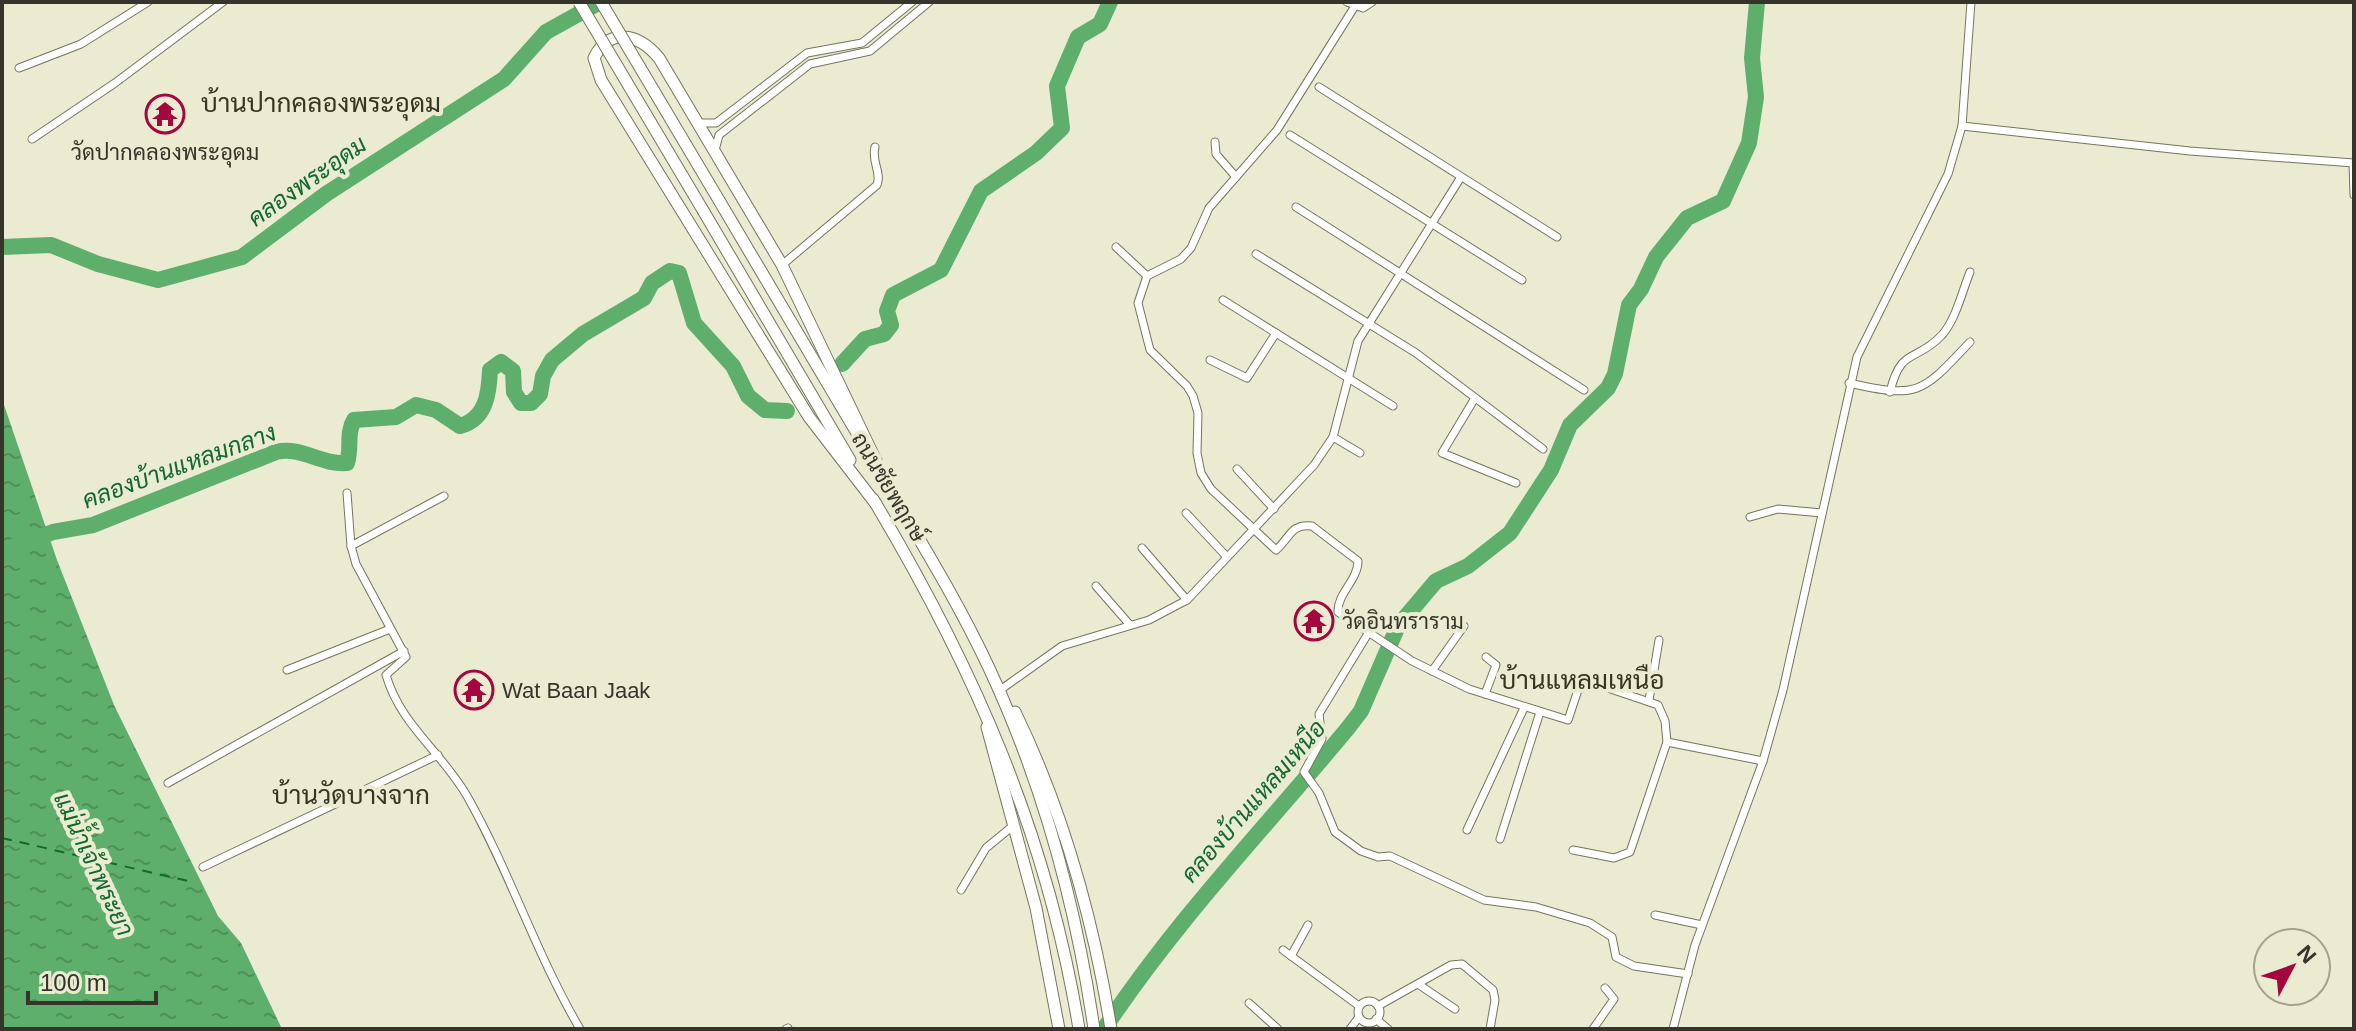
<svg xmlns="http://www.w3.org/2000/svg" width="2356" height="1031" viewBox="0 0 2356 1031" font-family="Arial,Sarabun,sans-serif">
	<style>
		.water { fill: url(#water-ripples) }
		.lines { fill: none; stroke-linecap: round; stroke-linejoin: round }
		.river { stroke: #5faf6c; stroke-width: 16 }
		.ferry { stroke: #11692b; stroke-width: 2; stroke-dasharray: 10 8; stroke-linecap: butt }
		.minor-casing { stroke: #75755e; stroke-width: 9 }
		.primary-casing { stroke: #75755e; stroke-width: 13 }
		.minor { stroke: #fff; stroke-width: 7 }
		.primary { stroke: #fff; stroke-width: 11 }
		.primary-bridge-casing { stroke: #75755e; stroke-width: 13; stroke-linecap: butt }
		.primary-bridge { stroke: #fff; stroke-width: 11 }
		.labels { text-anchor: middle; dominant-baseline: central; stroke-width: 8; stroke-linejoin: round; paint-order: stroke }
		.poi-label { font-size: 22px; fill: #35352b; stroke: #eaebd1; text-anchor: start }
		.street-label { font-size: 22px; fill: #35352b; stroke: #eaebd1 }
		.water-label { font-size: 24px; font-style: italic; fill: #11692b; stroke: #eaebd1 }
		.quarter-label { font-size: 26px; fill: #363622; stroke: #eaebd1 }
	</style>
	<defs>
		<pattern id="water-ripples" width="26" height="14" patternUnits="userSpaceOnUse" patternTransform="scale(2)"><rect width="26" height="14" fill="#5faf6c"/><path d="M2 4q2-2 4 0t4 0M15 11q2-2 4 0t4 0" fill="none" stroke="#4f8f59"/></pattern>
	</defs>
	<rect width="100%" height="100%" fill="#eaebd1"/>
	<polygon class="water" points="2,399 57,560 114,705 218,916 241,943 282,1029 2,1029"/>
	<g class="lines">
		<g class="river">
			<polyline points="2,247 51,245 98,264 158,280 242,257 326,194 504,79 546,32 600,2"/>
			<polyline points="842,364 865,339 884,334 891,325 887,311 893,295 941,270 981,191 1036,153 1062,128 1057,86 1078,37 1100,24 1110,2"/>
			<path d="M 2,551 L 53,532 L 93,525 L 276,452 C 302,446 320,465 347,463 C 352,448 346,433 354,420 L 396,417 L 416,405 L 436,410 L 460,426 C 486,419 489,394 490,370 L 501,362 L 513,371 L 514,392 L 521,403 L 531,403 L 540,394 L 543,376 L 552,360 L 583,334 L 644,298 L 652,283 L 670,271 L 679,273 L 694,323 L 733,366 L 748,396 L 765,410 L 787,411"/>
			<path d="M 1104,1029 C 1176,920 1265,828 1348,728 L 1361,711 L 1398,626 L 1436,581 L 1468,566 L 1510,533 L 1551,470 L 1570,425 L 1608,388 L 1615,374 L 1629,305 L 1641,289 L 1656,257 L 1687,218 L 1723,201 L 1749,143 L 1756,97 L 1752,58 L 1757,2"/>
		</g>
		<polyline class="ferry" points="2,838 188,881"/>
		<defs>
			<g id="minor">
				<polyline points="1347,2 1363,8 1372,2"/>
				<path d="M 1355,6 L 1277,130 L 1209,208 L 1191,248 L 1181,259 L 1147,276 L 1138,303 L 1150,350 L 1187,386 L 1193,396 L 1198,413 L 1197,453 L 1201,473 L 1211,489 L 1276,550 C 1290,538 1291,523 1312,526 L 1358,561 C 1358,580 1337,594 1338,612 L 1412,661 L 1469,689 L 1568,720 L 1578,690 L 1593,683 L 1658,705 L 1665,721 L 1667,742 L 1763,761"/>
				<polyline points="19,68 81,44 148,2"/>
				<polyline points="1319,87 1557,237"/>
				<polyline points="699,123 716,123 807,53 862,43 912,2"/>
				<polyline points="1962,126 2190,151 2354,163"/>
				<polyline points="1290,135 1522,280"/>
				<polyline points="32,139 115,83 223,2"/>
				<polyline points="1215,142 1216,154 1236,177"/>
				<polyline points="715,150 719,135 810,64 870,51 929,2"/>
				<polyline points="2353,163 2354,195"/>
				<polyline points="1296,207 1584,390"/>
				<polyline points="1116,247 1147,276"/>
				<polyline points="1256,254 1416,353 1543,449"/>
				<path d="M 782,265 L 877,185 C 882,172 871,162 875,147"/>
				<polyline points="1223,300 1393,406"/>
				<polyline points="1210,360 1247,378 1276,333"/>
				<path d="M 1849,383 C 1919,399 1922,393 1970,342"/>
				<path d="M 1890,392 C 1901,346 1916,363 1942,335 C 1956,319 1962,292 1970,272"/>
				<polyline points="1475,398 1442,453 1516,483"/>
				<polyline points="1333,437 1360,453"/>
				<polyline points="1237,469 1274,509"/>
				<path d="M 347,493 L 351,546 L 356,564 L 406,657 L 386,675 C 401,726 441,751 467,796 C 510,872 536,954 580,1029"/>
				<polyline points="1186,513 1227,557"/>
				<polyline points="1750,517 1778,509 1822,513"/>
				<polyline points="351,546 444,496"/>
				<polyline points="1142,548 1187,600"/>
				<polyline points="1096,586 1130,625"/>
				<polyline points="1369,632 1319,714 1322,739 1304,772 1319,793 1335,832 1361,851 1378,857 1390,856 1484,900 1536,907 1590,923 1612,937 1616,957 1634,966 1688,974"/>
				<polyline points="287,670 390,629"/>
				<polyline points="1432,671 1464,626"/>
				<polyline points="1003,688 1062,646 1149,620 1187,600 1314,465 1333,437 1358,341 1461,177"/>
				<polyline points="1485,694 1496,665 1486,657"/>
				<polyline points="1649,700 1659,640"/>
				<polyline points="168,783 404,651"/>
				<polyline points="1467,830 1524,708"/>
				<polyline points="1500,839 1540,712"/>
				<polyline points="1573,850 1614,858 1630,852 1667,742"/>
				<polyline points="203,867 438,755"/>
				<polyline points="961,890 986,848 1014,825"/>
				<polyline points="1655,915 1702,925"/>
				<polyline points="1283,950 1359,1006"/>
				<polyline points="1291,956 1308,925"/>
				<polyline points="1418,984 1455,1009"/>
				<circle cx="1369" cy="1012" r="11"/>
				<polyline points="1249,1003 1278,1029"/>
				<polyline points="1378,1006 1451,965 1462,964 1493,990 1495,1000 1490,1029"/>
				<polyline points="1376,1019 1388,1029"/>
				<polyline points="786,1029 788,1028"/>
				<polyline points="1350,1029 1359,1017"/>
				<polyline points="1593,1029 1614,999 1605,988"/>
				<polyline points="1673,1029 1695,945 1763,761 1783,690 1857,357 1948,174 1962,126 1971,2"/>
			</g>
			<g id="primary">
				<polyline points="720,202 864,445"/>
				<polyline points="704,212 850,460"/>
				<path d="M 889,488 C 924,547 960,606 989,668 C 1042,781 1076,906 1094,1029"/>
				<path d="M 873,499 C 974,668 1047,833 1079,1029"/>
				<path d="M 876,504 L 809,417 L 601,80 L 594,58 C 609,26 639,34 659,58 L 782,265 L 892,494"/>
				<path d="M 1015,712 C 1064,813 1093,918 1111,1029"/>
				<polyline points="987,727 1036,908 1059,1029"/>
			</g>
		</defs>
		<use href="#minor" class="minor-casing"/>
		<use href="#primary" class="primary-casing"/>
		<use href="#minor" class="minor"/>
		<use href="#primary" class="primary"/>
		<defs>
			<g id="primary-bridge">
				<polyline points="579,2 704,212"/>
				<polyline points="601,2 720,202"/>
			</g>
		</defs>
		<use href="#primary-bridge" class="primary-bridge-casing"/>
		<use href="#primary-bridge" class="primary-bridge"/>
	</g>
	<defs>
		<symbol id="temple-ring" viewBox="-11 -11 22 22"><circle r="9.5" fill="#eaebd1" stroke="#a3073e" stroke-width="1.5"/><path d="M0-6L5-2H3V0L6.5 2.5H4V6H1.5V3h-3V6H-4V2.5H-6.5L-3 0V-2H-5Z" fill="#a3073e"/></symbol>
	</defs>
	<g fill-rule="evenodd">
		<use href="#temple-ring" x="143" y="92" width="44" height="44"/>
		<use href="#temple-ring" x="1292" y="599" width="44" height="44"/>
		<use href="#temple-ring" x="452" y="668" width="44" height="44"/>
	</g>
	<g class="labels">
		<g class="poi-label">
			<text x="165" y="152" text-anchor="middle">วัดปากคลองพระอุดม</text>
			<text x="1342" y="621">วัดอินทราราม</text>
			<text x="502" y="690">Wat Baan Jaak</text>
		</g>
		<g class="street-label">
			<text transform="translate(889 487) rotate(59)">ถนนชัยพฤกษ์</text>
		</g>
		<g class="water-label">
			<text transform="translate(307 181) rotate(-35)">คลองพระอุดม</text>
			<text transform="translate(179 466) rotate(-20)">คลองบ้านแหลมกลาง</text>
			<text transform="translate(1253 801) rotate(-49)">คลองบ้านแหลมเหนือ</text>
			<text transform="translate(94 864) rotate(65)">แม่น้ำเจ้าพระยา</text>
		</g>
		<g class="quarter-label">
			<text x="321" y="103">บ้านปากคลองพระอุดม</text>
			<text x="1582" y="680">บ้านแหลมเหนือ</text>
			<text x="351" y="795">บ้านวัดบางจาก</text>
		</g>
	</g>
	<rect width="2356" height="1031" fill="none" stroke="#35352b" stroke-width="8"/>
	<g transform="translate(2292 967) rotate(49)"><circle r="38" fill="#eaebd1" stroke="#a2a28f" stroke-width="2"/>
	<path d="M0-6L14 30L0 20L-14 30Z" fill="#a3073e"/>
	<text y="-12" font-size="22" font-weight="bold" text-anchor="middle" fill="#35352b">N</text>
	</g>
	<path d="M28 991v12h128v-12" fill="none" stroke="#35352b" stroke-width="4"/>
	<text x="40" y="991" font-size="24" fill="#35352b" stroke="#eaebd1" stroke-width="6" paint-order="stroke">100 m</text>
</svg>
